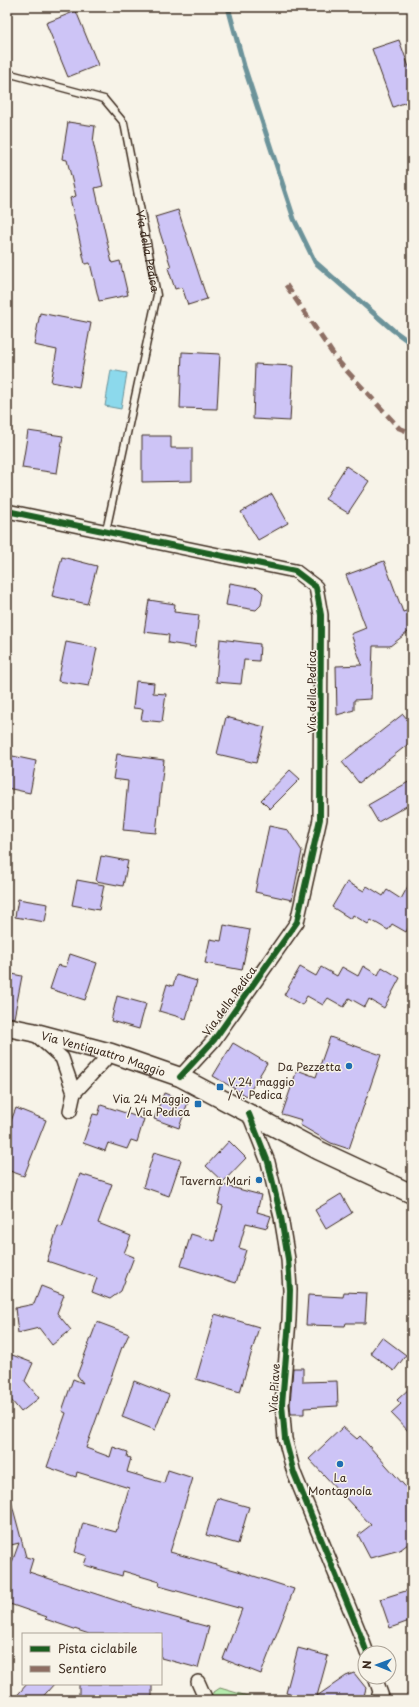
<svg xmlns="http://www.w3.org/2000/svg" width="419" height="1707" viewBox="0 0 419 1707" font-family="'Playpen Sans',sans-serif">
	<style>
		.green { fill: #b4ebad; stroke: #788a66 }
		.water { fill: #8cd9ec; stroke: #6c939a }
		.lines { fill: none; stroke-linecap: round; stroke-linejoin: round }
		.stream { stroke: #6c939a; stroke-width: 5 }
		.building { fill: #cdc4f6; stroke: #3b2a1e }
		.service-casing { stroke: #3b2a1e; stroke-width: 9 }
		.minor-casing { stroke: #3b2a1e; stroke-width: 16 }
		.secondary-casing { stroke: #3b2a1e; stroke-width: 21 }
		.service { stroke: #f7f3e8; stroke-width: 6 }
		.minor { stroke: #f7f3e8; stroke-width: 13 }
		.secondary { stroke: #f7f3e8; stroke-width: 18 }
		.quiet { stroke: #8d6e63; stroke-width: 5; stroke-dasharray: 10 5; stroke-linecap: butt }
		.cycleway-casing { stroke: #f7f3e8; stroke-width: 8 }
		.cycleway { stroke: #1b5e20; stroke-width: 6 }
		.poi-dot { fill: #1f6fb2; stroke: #f7f3e8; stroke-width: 1.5 }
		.labels { text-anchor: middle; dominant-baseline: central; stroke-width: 3; stroke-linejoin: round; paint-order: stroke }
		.street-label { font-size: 11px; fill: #3b2a1e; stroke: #f7f3e8 }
		.poi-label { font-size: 11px; fill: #3b2a1e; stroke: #f7f3e8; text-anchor: end }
	</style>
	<rect width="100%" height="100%" fill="#f7f3e8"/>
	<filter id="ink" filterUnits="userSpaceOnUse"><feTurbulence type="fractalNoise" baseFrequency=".025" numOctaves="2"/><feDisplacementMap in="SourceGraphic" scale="8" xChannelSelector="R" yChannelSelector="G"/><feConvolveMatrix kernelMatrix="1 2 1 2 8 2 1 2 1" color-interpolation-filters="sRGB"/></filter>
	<g filter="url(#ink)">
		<polygon class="green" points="220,1688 261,1700 206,1700 205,1698"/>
		<polygon class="water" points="111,370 127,373 121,409 105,406"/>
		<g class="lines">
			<polyline class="stream" points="228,7 244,66 294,219 315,262 393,330 412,344"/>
		</g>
		<g class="building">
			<polygon points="76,11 98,65 68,77 46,23"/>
			<polygon points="399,40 412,75 412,100 393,107 372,49"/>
			<polygon points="68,122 95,126 93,142 103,186 95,188 112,263 120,261 128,295 99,301 90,263 85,264 70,198 76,196 67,160 62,159"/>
			<polygon points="178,210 207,299 188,305 182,287 175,289 168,268 171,267 155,217"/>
			<polygon points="40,313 91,323 79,387 51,382 57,350 34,345"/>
			<polygon points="182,352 220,354 217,409 180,408"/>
			<polygon points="255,364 293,366 290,421 253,419"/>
			<polygon points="28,431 63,436 57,473 22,468"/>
			<polygon points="142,436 171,436 171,448 192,448 192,481 142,482"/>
			<polygon points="346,466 369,481 348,513 325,499"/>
			<polygon points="272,494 288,523 258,540 241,512"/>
			<polygon points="62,557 97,566 87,604 52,596"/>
			<polygon points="384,561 403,612 412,609 412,629 390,646 373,646 371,699 354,700 354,710 337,715 336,666 362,665 351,634 366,628 346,575"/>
			<polygon points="230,583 258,588 263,593 261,605 256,610 226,605"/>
			<polygon points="149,600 175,604 174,612 199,615 195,647 168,643 169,635 144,632"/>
			<polygon points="220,639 260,644 259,661 244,660 241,684 216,682"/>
			<polygon points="66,642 97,648 89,686 58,681"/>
			<polygon points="136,681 154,683 153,693 166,694 162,722 141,720 143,709 133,708"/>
			<polygon points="403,714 412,725 412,741 359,783 342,762"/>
			<polygon points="226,717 265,727 256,763 217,754"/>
			<polygon points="117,754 164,760 156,833 123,830 128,781 113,779"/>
			<polygon points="8,755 36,761 30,793 7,788"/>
			<polygon points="290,770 300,779 270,809 261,800"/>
			<polygon points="412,780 412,803 378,822 368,805"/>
			<polygon points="269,826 288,830 302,851 292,900 255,892"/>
			<polygon points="101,856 128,861 123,886 96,881"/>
			<polygon points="412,879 412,921 406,932 392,924 388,930 371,920 368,924 353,915 351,919 332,907 347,882 364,891 367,886 383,896 387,890 401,899"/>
			<polygon points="77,880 104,885 99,910 72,905"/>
			<polygon points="18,899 48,904 45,922 15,917"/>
			<polygon points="224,925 250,930 242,970 205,963 210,939 221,941"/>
			<polygon points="70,954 97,963 85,1000 50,989 58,965 66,967"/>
			<polygon points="363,966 378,975 382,967 400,978 384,1008 369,999 365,1007 349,998 344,1007 328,998 323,1005 307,996 302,1005 284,995 300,967 316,976 321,967 337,976 342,967 358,976"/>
			<polygon points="7,973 22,976 14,1018 7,1017"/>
			<polygon points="176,975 197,981 186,1019 159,1011 167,984 173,986"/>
			<polygon points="117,996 146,1004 139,1029 111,1021"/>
			<polygon points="330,1037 381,1055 349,1149 331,1143 300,1125 302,1120 282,1114 297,1070 316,1077"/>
			<polygon points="233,1043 267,1063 247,1096 213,1076"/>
			<polygon points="164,1093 188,1102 179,1128 154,1119"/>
			<polygon points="101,1105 144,1119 137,1142 131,1140 127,1149 108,1143 105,1151 83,1143 93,1114 98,1115"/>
			<polygon points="16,1108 46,1120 24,1176 7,1170 7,1131"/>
			<polygon points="229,1141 246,1158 223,1182 206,1166"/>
			<polygon points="154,1152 181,1160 169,1196 143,1187"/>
			<polygon points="80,1174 112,1184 98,1223 131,1236 124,1253 134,1257 121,1291 110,1299 92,1292 97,1278 47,1261 58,1226 62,1227"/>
			<polygon points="223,1185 261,1195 257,1212 271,1216 267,1228 246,1223 239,1248 246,1250 236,1283 181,1266 191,1234 214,1241 223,1206 218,1204"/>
			<polygon points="341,1194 352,1213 326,1229 315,1210"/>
			<polygon points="41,1286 64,1295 57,1313 71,1330 52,1345 39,1328 18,1333 15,1308 34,1304"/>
			<polygon points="344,1292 367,1293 365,1323 346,1323 345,1326 306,1325 308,1295 343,1297"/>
			<polygon points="215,1314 259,1327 240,1392 196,1379"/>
			<polygon points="97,1322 129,1334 123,1347 122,1347 86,1448 110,1457 113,1447 128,1452 127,1457 131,1458 127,1472 164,1483 168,1470 193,1478 170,1552 238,1571 294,1589 261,1674 223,1659 242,1609 159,1586 160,1582 123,1571 122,1576 84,1565 87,1556 75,1552 83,1523 116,1532 129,1488 77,1472 76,1477 47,1467 66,1413 62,1411 73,1379 83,1383 77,1375"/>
			<polygon points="382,1337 406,1355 394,1371 370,1353"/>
			<polygon points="7,1353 33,1363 25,1381 39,1398 21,1412 7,1395"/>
			<polygon points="293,1368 303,1368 303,1382 337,1381 338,1406 304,1408 304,1414 291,1414 290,1404"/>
			<polygon points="134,1381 169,1395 155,1430 122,1417"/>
			<polygon points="412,1386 412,1435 391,1413 401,1404 397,1400"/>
			<polygon points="343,1427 357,1439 360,1436 412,1494 412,1541 400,1550 370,1558 358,1535 371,1525 309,1459"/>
			<polygon points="217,1498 249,1507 238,1544 206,1535"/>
			<polygon points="11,1501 26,1557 33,1559 29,1572 142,1609 209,1627 198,1668 161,1658 161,1634 89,1634 45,1619 47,1617 7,1603 7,1576 19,1543 7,1546 7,1502"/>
			<polygon points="412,1589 412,1620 390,1628 380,1599"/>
			<polygon points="298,1648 328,1656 317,1696 346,1676 354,1673 366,1688 363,1700 311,1700 286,1693"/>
			<polygon points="27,1684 54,1684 40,1700 13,1700"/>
			<rect x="79" y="1684" width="73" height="16"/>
		</g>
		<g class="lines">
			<defs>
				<g id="service">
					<path id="s1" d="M 7,73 L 104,99 L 124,123 L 157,295 L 106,531"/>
					<polyline points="373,1700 378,1689"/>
				</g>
				<g id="minor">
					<polyline points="7,511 295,571 316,587 321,615 320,819 297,922 214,1040 180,1077"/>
					<polyline points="35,1034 62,1058 74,1093 111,1053"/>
					<polyline points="70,1111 74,1093"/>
					<polyline points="249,1114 268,1162 281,1217 288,1259 290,1290 289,1320 282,1404 285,1439 294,1473 360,1634 367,1653"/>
					<polyline points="375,1677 383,1700"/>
					<polyline points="198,1682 206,1700"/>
				</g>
				<g id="secondary">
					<path id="s2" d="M 7,1027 L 32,1032 L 111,1053 L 180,1077 L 318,1150 L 412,1194"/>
				</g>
			</defs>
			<use href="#service" class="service-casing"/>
			<use href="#minor" class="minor-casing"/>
			<use href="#secondary" class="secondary-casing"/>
			<use href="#service" class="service"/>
			<use href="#minor" class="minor"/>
			<use href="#secondary" class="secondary"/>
			<polyline class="quiet" points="286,285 337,360 399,428 412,433"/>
			<defs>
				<g id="cycleway">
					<polyline points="7,511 295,571 316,587 321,615 320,819 297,922 214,1040 180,1077"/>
					<polyline points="249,1114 268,1162 281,1217 288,1259 290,1290 289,1320 282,1404 285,1439 294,1473 360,1634 367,1653"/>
				</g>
			</defs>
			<use href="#cycleway" class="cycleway-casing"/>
			<use href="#cycleway" class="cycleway"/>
		</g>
	</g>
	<g class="poi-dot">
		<circle cx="349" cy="1066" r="4"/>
		<rect x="216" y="1083" width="8" height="8" rx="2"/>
		<rect x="194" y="1100" width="8" height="8" rx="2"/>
		<circle cx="259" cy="1180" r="4"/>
		<circle cx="340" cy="1464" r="4"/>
	</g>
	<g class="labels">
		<g class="street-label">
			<text stroke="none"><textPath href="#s1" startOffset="262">Via della Pedica</textPath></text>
			<text transform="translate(311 692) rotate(-90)">Via della Pedica</text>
			<text transform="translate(229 1001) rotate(-54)">Via della Pedica</text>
			<text stroke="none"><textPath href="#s2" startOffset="100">Via Ventiquattro Maggio</textPath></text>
			<text transform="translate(274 1388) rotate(-87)">Via Piave</text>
		</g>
		<g class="poi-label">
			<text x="341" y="1066">Da Pezzetta</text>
			<text x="228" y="1081" text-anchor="start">V.24 maggio<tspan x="228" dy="13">/ V. Pedica</tspan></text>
			<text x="190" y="1098">Via 24 Maggio<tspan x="190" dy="13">/ Via Pedica</tspan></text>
			<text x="251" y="1180">Taverna Mari</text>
			<text x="340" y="1477" text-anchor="middle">La<tspan x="340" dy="13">Montagnola</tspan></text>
		</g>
	</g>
	<rect width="419" height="1707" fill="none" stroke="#f7f3e8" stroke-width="24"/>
	<rect x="12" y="12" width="395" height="1683" fill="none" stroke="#3b2a1e" stroke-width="1.5" filter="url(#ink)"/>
	<rect x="22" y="1633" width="140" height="52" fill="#f7f3e8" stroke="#aca397"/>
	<rect x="30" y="1646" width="20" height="6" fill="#1b5e20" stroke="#aca397"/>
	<text x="58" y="1653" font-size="12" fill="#3b2a1e">Pista ciclabile</text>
	<rect x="30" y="1666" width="20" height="6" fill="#8d6e63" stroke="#aca397"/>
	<text x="58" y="1673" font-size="12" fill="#3b2a1e">Sentiero</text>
	<g transform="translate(377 1665) rotate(271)"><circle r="19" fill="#f7f3e8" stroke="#aca397"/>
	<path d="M0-3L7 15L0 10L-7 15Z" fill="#1f6fb2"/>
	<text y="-6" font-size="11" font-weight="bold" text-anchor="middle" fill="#3b2a1e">N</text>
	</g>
</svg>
